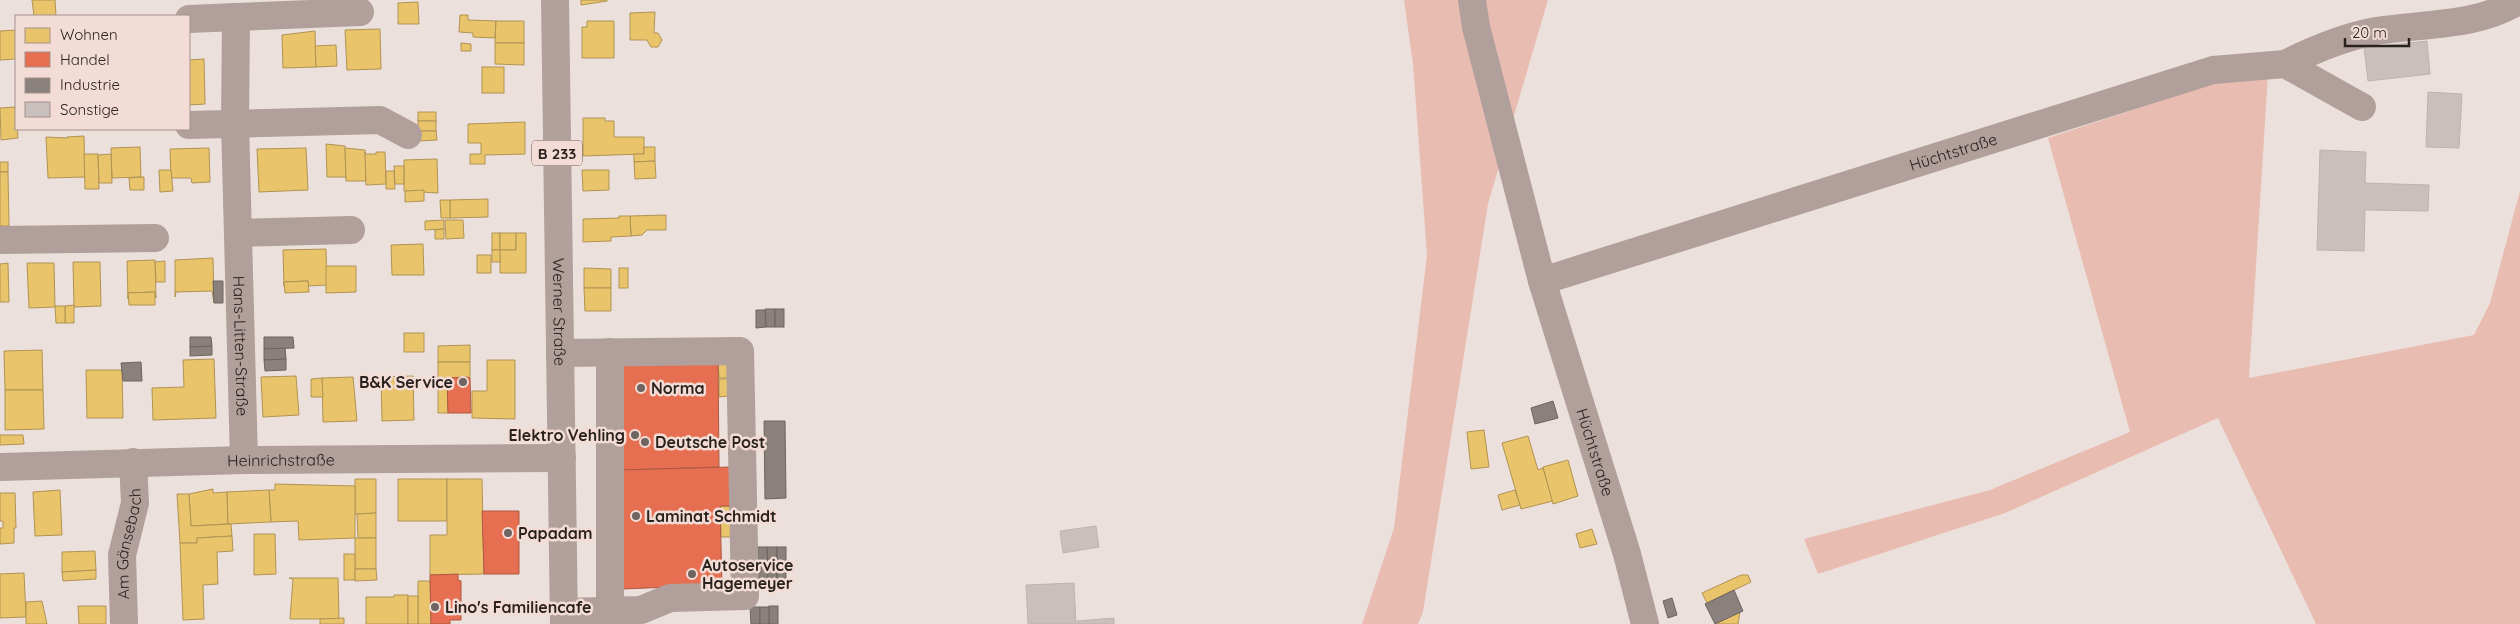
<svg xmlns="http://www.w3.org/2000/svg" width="2520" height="624" viewBox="0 0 2520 624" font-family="Quicksand,sans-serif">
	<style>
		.green { fill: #e8bcb0 }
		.homes { fill: #e9c46a; stroke: #b09354 }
		.shops { fill: #e76f51; stroke: #ae5842 }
		.industry { fill: #8a817c; stroke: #6d6460 }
		.building { fill: #c9c0bd; stroke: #bdb4b1 }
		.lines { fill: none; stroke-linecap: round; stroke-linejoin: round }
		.minor { stroke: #b09f9b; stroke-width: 28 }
		.major { stroke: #b1a09b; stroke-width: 28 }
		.poi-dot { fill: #6e6461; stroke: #f3dcd5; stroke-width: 2 }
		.labels { text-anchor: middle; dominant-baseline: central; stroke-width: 5; stroke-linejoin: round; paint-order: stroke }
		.shield { fill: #f3dcd5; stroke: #665a56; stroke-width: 1 }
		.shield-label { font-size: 15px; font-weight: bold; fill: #2a221f }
		.street-label { font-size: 16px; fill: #2a221f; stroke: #f3dcd5 }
		.poi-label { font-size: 16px; font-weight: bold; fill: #2a221f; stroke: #f3dcd5; text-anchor: start }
	</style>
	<rect width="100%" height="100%" fill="#ece0dc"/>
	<g class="green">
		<polygon points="1404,0 1548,0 1488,204 1423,612 1418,624 1362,624 1394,528 1427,255 1413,64"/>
		<polygon points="2268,74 2249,378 2474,335 2490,303 2520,191 2520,624 2316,624 2218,418 2005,513 1818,574 1804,539 1990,490 2130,432 2048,138 2223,80"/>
	</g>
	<g class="homes">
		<polygon points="32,0 55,0 56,16 34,16"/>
		<polygon points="581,0 607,0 607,1 581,5"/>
		<polygon points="418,2 419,24 398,24 398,3"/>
		<polygon points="655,12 654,33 658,33 662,40 658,47 651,47 647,40 630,40 630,13"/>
		<polygon points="460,15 468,15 468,20 496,21 495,38 473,37 473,33 459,32"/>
		<polygon points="496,21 524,21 524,43 495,43"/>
		<polygon points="587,21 614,21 614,58 582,58 582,27 587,27"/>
		<polygon points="380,29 381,69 347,70 345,30"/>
		<polygon points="16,30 16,59 0,60 0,31"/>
		<polygon points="315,31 316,67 283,68 282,35"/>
		<polygon points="461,43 471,44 471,51 461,51"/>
		<polygon points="495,43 524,43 524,65 495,64"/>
		<polygon points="336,45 337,66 316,67 315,46"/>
		<polygon points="204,59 205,104 189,105 189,60"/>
		<rect x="482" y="67" width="22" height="26"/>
		<polygon points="16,107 18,138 1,140 0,108"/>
		<rect x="418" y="112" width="18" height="9"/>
		<polygon points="583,118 605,118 605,121 614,121 614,137 644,137 644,154 583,156"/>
		<rect x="418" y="121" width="18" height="10"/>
		<polygon points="525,122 525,154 485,155 485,164 470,164 470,154 481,154 481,143 468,143 468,124"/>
		<polygon points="418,131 436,131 437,140 419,141"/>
		<polygon points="84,136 85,177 48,178 46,137 68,138 67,137"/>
		<polygon points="326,144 345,146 346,177 327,177"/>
		<polygon points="140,147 141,177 112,178 111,148"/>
		<polygon points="644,147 655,147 655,161 634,162 634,154 644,154"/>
		<polygon points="209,148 210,182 192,183 191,178 171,178 170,149"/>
		<polygon points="306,148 308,190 259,192 257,149"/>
		<polygon points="345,148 365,150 366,181 346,181"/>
		<polygon points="365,152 366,154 376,154 376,152 385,152 386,184 366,185"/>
		<polygon points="84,154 98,154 99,189 85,189"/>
		<polygon points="111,154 112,183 99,183 98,155"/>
		<polygon points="437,159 438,193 404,191 404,160"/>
		<polygon points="655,161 656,178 635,179 634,162"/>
		<rect x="0" y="162" width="8" height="10"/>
		<polygon points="394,166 404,166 404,184 395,184"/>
		<polygon points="159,170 171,170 173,191 160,192"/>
		<polygon points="582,170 609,170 609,190 583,191"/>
		<polygon points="386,171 394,171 395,189 386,189"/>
		<polygon points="0,172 8,172 9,226 0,226"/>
		<polygon points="141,177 144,177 144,190 130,190 129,178"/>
		<polygon points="424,190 424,201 405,202 405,191"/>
		<polygon points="488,199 488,217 450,218 450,200"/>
		<polygon points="440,200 450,200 450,218 441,218"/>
		<polygon points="666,215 666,230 647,230 642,235 631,236 630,216"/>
		<polygon points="619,216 630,216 631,236 611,237 611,241 583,242 583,219 619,218"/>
		<polygon points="444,220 444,229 425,230 425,221"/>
		<polygon points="445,220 463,220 464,238 446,239"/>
		<polygon points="444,229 444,239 435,239 435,230"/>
		<rect x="492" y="233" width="8" height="17"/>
		<rect x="500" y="233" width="16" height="17"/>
		<polygon points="516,233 526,233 526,273 500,273 500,250 516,250"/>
		<polygon points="423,244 424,275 392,275 391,245"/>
		<polygon points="326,249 327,285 308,286 308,281 284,282 284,286 283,250"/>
		<rect x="492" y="250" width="8" height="12"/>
		<rect x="477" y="255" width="14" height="18"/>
		<polygon points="213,258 214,303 212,291 176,292 175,297 175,260"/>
		<polygon points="155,260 156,298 155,292 128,293 128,299 127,261"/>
		<polygon points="165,261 165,282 156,282 155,262"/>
		<polygon points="73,262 100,262 101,306 74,307"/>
		<polygon points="8,263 9,302 0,302 0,264"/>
		<polygon points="27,263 54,263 55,307 29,308"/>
		<polygon points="326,266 356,266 356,292 326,293"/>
		<polygon points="584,268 611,269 611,288 584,288"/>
		<rect x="619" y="268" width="9" height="20"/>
		<polygon points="308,281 309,292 285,293 284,282"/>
		<polygon points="584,288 611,288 611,311 585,311"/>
		<polygon points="155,292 155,305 129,305 128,293"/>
		<polygon points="74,305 74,323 65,323 65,306"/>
		<polygon points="55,306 65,306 65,323 56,323"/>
		<rect x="404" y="333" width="20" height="19"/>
		<polygon points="470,345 470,362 438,362 438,346"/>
		<polygon points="42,350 43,390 5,390 4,351"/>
		<polygon points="214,359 216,418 153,420 152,388 184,387 183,360"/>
		<polygon points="487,360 515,360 515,419 472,418 472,391 487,391"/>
		<polygon points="718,360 727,360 728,378 719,378"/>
		<rect x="438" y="362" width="32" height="16"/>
		<polygon points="86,370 122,370 123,418 87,418"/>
		<polygon points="296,376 299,415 263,417 261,377"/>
		<polygon points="413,376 414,420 382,421 381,377"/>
		<polygon points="353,377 357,421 323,422 322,378"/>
		<polygon points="322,378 323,397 311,397 311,379"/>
		<polygon points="438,378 447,378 448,413 438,413"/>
		<polygon points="719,379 728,379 728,396 719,397"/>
		<polygon points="5,390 43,390 44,429 5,430"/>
		<polygon points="1484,430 1489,467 1471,469 1467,432"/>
		<polygon points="0,435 23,435 24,444 0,445"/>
		<polygon points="1528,436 1538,470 1543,468 1553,501 1521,509 1502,443"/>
		<polygon points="1568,460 1578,496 1553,504 1543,467"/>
		<polygon points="355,479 376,479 376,513 355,514"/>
		<rect x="398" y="479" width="49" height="42"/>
		<polygon points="447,479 482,479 484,574 430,575 430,535 447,535"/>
		<polygon points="275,484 355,486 355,538 299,540 298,521 271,522 269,490 275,490"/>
		<polygon points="213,489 213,493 227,492 228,524 191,526 189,494"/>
		<polygon points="60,490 62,535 35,536 33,492"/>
		<polygon points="269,490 271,522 228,524 227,492"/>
		<polygon points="1515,490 1520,505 1502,510 1498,495"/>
		<polygon points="0,493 15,493 16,528 14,528 14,543 0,544 0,528 3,528 3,521 0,521"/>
		<polygon points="177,494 189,494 191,526 231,524 232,536 197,538 197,543 180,543"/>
		<polygon points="720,506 732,506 732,537 721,537"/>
		<polygon points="376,513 376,538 358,538 357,514"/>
		<polygon points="1592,529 1597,544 1580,548 1576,534"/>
		<polygon points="254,534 275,534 276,574 254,575"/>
		<polygon points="232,536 233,551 217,552 218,584 203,585 204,619 183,620 180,543 197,543 197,538"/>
		<rect x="355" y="538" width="21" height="31"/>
		<polygon points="95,551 96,570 62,572 62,552"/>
		<rect x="344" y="554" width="11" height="26"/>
		<polygon points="355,569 376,569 377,580 355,581"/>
		<polygon points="96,570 96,579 63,581 62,572"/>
		<polygon points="24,573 26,617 0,618 0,574"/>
		<polygon points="1741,575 1748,575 1751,582 1707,603 1702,593"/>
		<polygon points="289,578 338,578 339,619 290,619 293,579"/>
		<polygon points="418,581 430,581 431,624 418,624"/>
		<polygon points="394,595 408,595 408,624 366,624 366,597 394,597"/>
		<rect x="408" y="596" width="10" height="28"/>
		<polygon points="42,601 47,624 26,624 26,602"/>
		<polygon points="78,606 106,606 106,624 79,624"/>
		<polygon points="1740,612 1738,624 1715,624"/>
		<polygon points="344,618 344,624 320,624 320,619"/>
	</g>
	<g class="shops">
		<polygon points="718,360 719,467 621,470 620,362"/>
		<polygon points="467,377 470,378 471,413 448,413 447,378"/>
		<polygon points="731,467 732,506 720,506 722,585 622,589 621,470"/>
		<polygon points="482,511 519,511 519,574 484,574"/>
		<polygon points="458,574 458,580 461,581 461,620 450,620 450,624 431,624 430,575"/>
	</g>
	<g class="industry">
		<polygon points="213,281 223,281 223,303 214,303"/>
		<polygon points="765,309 775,309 775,327 766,327"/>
		<rect x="775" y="309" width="9" height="18"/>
		<polygon points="756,310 765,310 766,327 756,328"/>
		<polygon points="190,337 211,337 212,346 190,347"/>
		<polygon points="264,337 293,337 294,348 264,349"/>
		<polygon points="212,346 212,355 190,356 190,347"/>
		<polygon points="285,348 286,359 264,360 264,349"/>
		<polygon points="286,359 286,370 265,371 264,360"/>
		<polygon points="141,362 142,381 123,381 121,363"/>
		<polygon points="1553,401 1558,418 1535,424 1531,408"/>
		<polygon points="764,421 785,421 786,498 765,499"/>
		<polygon points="758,547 767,547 768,564 758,564"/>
		<polygon points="767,547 777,547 777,564 768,564"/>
		<rect x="777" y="547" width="9" height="17"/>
		<polygon points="758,564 768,564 768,582 759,582"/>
		<rect x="768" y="564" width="9" height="18"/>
		<polygon points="777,564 786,564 786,581 777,582"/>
		<polygon points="1734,590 1743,611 1715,624 1705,604"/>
		<polygon points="1672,598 1677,615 1668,618 1663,601"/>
		<rect x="769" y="606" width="9" height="18"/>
		<polygon points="750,607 760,607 760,624 751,624"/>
		<rect x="760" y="607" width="9" height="17"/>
	</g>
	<g class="building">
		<polygon points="2427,41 2430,74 2368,81 2364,48"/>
		<polygon points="2428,92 2462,94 2459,148 2426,147"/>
		<polygon points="2320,150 2366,152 2365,183 2429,185 2428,211 2365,210 2364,251 2317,250"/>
		<polygon points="1096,526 1099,547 1063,553 1060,531"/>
		<polygon points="1074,583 1076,624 1028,624 1026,585"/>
		<polygon points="1114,618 1114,624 1077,624 1077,621"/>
	</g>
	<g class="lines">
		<g class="minor">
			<path id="s1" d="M 1472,0 L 1476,27 L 1542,281 L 1627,554 L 1645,624"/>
			<polyline points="236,17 360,12"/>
			<path id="s2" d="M 189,19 L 236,17 L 235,124 L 244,460"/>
			<path d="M 2285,64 C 2311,51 2342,38 2371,32 C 2421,23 2476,28 2520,0"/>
			<polyline points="189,125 380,120 408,135"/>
			<polyline points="238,233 351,230"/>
			<polyline points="0,240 155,238"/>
			<path id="s3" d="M 1542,281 L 2213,70 L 2285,64 L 2362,107"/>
			<polyline points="610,352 610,612"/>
			<polyline points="560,353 740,351 745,596 670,598 641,610 564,612"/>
			<path id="s4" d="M 0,467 L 244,460 L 562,458"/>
			<path id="s5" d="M 124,624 L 122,555 L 135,503 L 133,462"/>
		</g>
		<path class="major" id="s6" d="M 555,0 L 564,624"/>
	</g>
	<g class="poi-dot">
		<circle cx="463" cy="382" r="5"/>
		<circle cx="641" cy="388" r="5"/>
		<circle cx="635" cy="435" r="5"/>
		<circle cx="645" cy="442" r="5"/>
		<circle cx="636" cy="516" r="5"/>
		<circle cx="508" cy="533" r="5"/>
		<circle cx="692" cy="574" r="5"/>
		<circle cx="435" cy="607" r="5"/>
	</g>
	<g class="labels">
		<rect class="shield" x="532" y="140.5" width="50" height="25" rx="4"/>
		<g class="shield-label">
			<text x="557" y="153">B 233</text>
		</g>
		<g class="street-label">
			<text stroke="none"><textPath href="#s3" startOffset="431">Hüchtstraße</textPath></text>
			<text stroke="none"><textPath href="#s6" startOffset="312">Werner Straße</textPath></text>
			<text stroke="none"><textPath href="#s2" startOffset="376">Hans-Litten-Straße</textPath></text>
			<text stroke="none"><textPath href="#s1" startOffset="469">Hüchtstraße</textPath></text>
			<text stroke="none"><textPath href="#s4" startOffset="281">Heinrichstraße</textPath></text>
			<text stroke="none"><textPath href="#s5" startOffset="81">Am Gänsebach</textPath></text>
		</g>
		<g class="poi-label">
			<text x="453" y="382" text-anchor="end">B&amp;K Service</text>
			<text x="651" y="388">Norma</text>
			<text x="625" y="435" text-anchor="end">Elektro Vehling</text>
			<text x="655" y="442">Deutsche Post</text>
			<text x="646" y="516">Laminat Schmidt</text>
			<text x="518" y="533">Papadam</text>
			<text x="702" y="565">Autoservice<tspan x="702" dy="18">Hagemeyer</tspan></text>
			<text x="445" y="607">Lino's Familiencafe</text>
		</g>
	</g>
	<rect x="15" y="15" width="175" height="115" fill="#f3dcd5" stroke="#a3928c"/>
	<rect x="25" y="28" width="25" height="15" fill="#e9c46a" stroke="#a3928c"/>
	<text x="60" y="40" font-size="15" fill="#2a221f">Wohnen</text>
	<rect x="25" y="52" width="25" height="15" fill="#e76f51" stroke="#a3928c"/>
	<text x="60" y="65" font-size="15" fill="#2a221f">Handel</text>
	<rect x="25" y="78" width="25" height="15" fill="#8a817c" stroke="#a3928c"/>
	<text x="60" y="90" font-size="15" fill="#2a221f">Industrie</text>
	<rect x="25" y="102" width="25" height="15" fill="#c9c0bd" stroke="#a3928c"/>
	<text x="60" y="115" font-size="15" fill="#2a221f">Sonstige</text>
	<path d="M2345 38v8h64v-8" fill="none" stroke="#2a221f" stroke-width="2.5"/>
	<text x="2352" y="38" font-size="15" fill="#2a221f" stroke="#f3dcd5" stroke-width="4" paint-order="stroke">20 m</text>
</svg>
